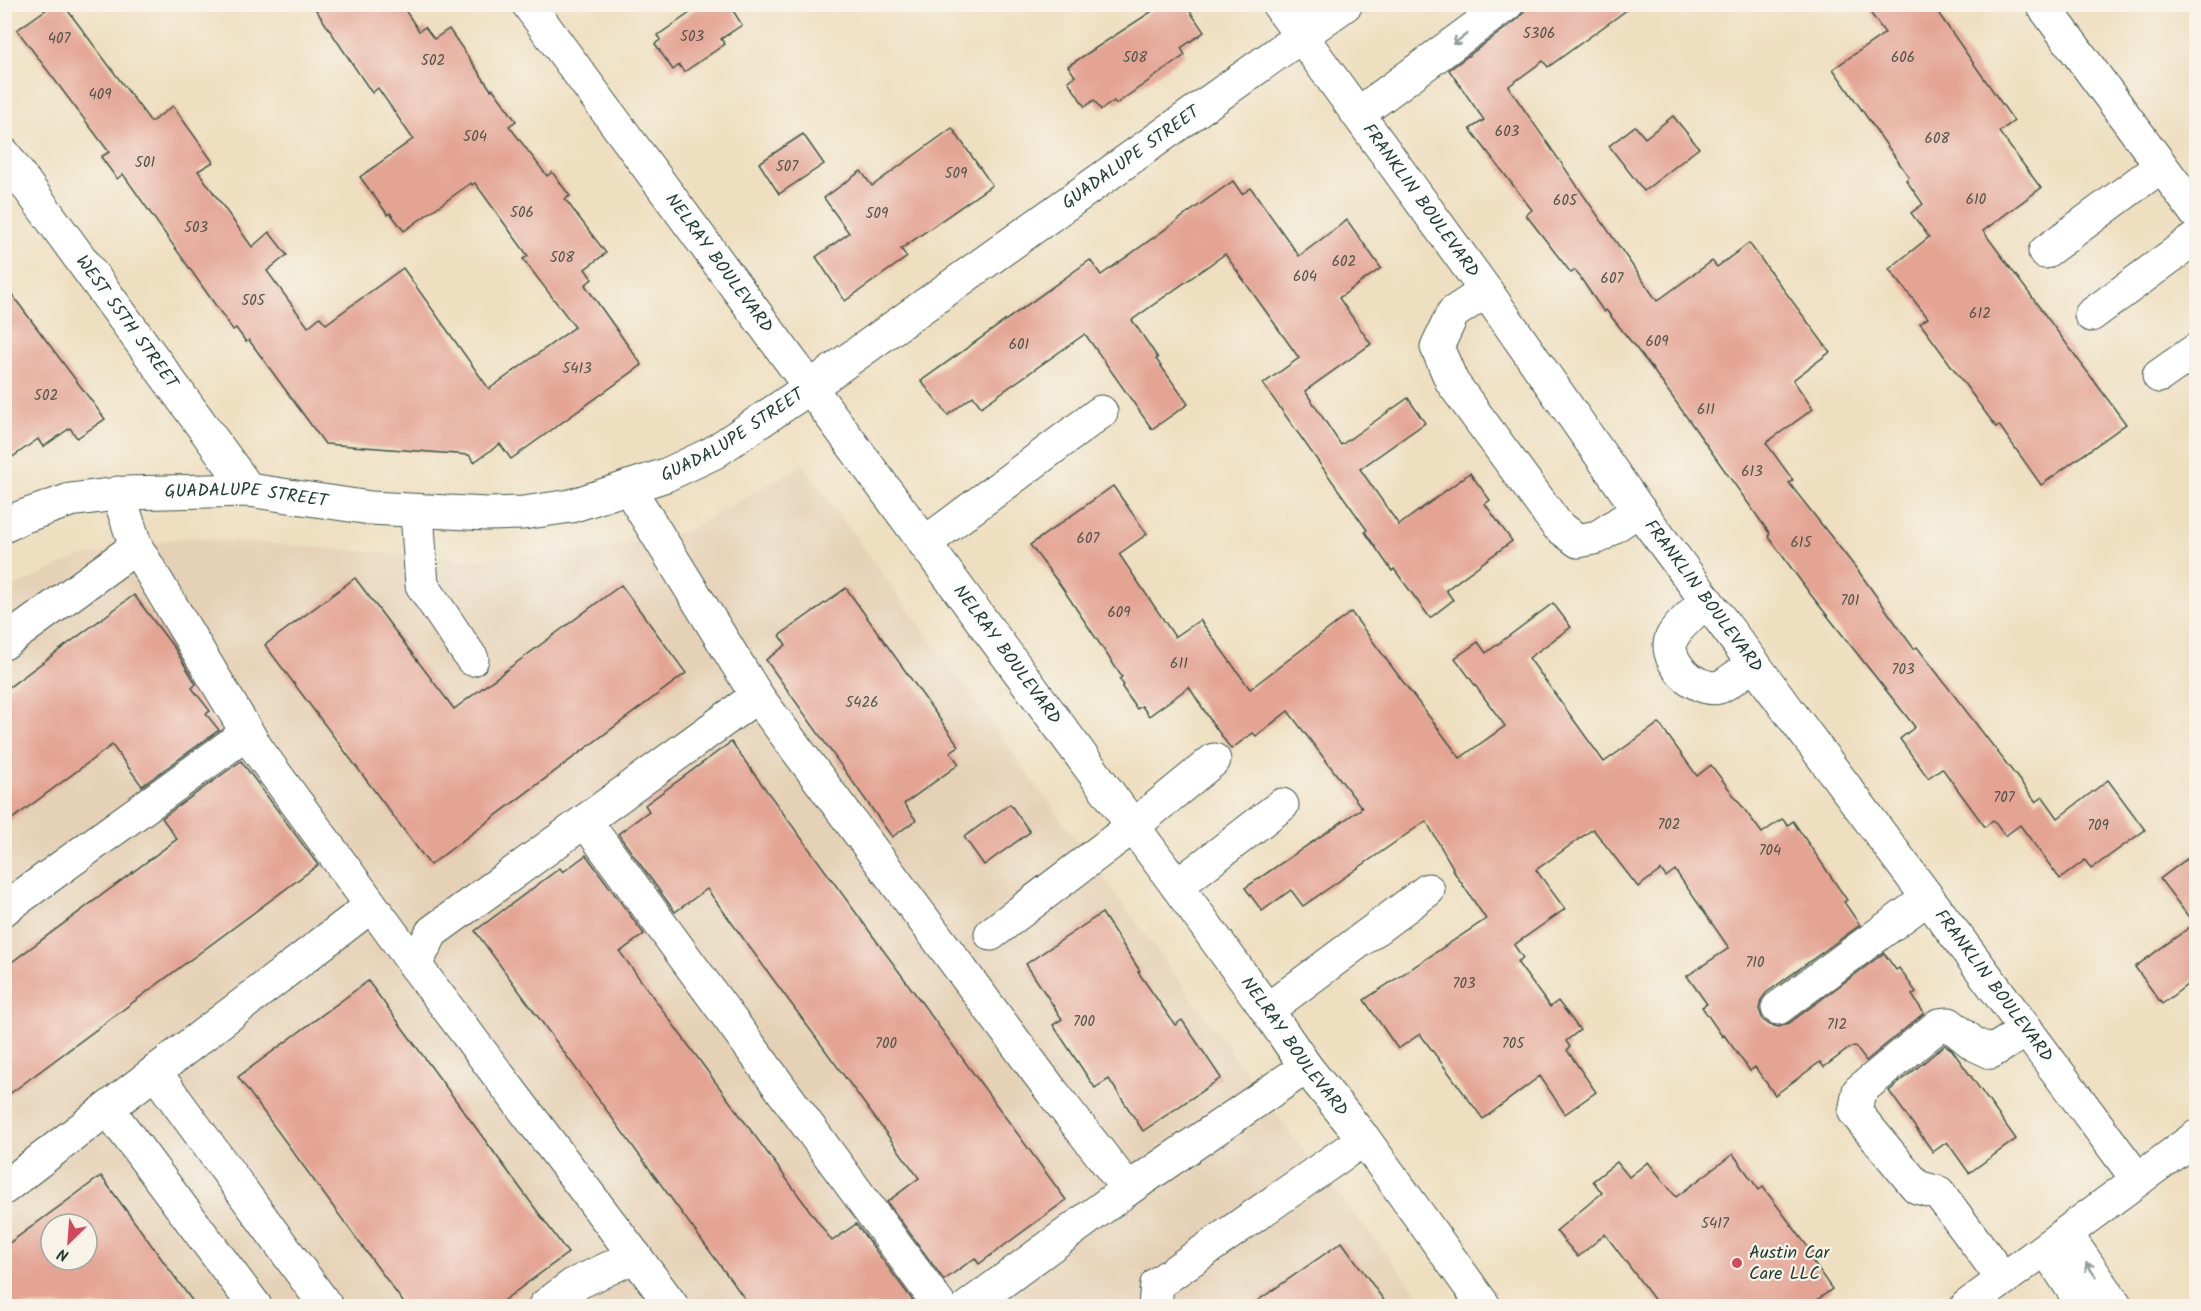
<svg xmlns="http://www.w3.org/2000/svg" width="2201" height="1311" viewBox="0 0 2201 1311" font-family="Kalam,sans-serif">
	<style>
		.built { fill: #e5d1b6; fill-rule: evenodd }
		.building { fill: #e4a494; fill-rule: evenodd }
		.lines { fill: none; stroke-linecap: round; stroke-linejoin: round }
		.minor-casing { stroke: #3e5549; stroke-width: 35 }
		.major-casing { stroke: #3e5549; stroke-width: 35 }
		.minor { stroke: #fff; stroke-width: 33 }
		.major { stroke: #fff; stroke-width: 33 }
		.oneway { stroke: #8f9e9a }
		.poi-dot { fill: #d1495b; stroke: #f7f3e8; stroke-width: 2 }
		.labels { text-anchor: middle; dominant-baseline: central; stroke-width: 4.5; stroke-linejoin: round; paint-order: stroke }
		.number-label { font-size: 15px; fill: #50574c }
		.street-label { font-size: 18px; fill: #1f3d34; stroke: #f7f3e8 }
		.poi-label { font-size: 18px; fill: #1f3d34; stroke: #f7f3e8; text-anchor: start }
	</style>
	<rect width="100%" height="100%" fill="#f7f3e8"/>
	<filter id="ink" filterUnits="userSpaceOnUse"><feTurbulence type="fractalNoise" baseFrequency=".0167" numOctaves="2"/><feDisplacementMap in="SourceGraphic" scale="12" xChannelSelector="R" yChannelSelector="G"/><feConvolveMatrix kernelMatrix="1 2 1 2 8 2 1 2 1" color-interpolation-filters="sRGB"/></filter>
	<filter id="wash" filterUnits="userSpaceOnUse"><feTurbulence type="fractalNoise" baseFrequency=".008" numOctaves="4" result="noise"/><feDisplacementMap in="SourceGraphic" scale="24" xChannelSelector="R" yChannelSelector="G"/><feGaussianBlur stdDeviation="1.35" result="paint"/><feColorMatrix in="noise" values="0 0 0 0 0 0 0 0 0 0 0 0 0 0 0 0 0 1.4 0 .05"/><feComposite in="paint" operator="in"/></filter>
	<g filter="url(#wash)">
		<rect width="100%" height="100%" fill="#eedfc0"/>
		<path class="built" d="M 803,465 L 1284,1125 L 1427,1306 L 5,1306 L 4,592 L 76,558 L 188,537 L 471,560 L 609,548 L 684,532 ZM 51,1224 L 87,1224 L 87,1260 L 51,1260 Z"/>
		<g id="blocks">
			<g class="building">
				<polygon points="54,4 63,4 151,122 173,106 213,162 198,171 252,247 269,232 287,255 267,271 308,327 320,317 326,324 403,268 489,389 575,327 523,259 528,256 475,183 472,185 471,183 404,231 390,213 388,215 360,177 413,139 378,88 372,93 312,4 401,4 419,31 425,27 434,39 449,29 491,90 493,89 516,121 509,126 547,176 552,172 570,196 565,199 606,253 585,269 592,279 585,285 642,365 511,459 500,444 474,462 469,455 325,444 249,340 246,342 236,328 233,330 123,174 117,179 101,157 109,152 17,30"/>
				<polygon points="703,4 729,4 742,25 721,39 725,44 684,72 679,65 673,70 655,44 660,40 658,35"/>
				<polygon points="1163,4 1185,4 1204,32 1181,48 1185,55 1116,104 1114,101 1101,110 1094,100 1085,107 1068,81 1075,76 1068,66"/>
				<polygon points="1525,4 1635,4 1548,67 1543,61 1509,86 1512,92 1657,301 1712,261 1717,267 1749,243 1830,352 1793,380 1813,409 1766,443 1793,480 1789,483 1859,572 1914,649 1917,647 2036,802 2043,797 2058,818 2108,780 2145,830 2091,869 2085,860 2060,879 2020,825 2005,836 1993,820 1985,827 1942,768 1928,778 1900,739 1915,727 1811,595 1768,536 1770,534 1651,367 1606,310 1604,312 1575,270 1571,273 1526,215 1532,210 1470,129 1484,120 1449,70 1518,19 1524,12"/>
				<polygon points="1864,4 1932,4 2014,121 1999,132 2041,188 1983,231 2126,424 2041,485 1999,425 1996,427 1920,323 1928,318 1889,269 1929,237 1911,213 1923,204 1906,180 1909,177 1833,69 1885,33"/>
				<polygon points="1673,116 1699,148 1644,191 1609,146 1635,126 1645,138"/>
				<polygon points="952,128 992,185 901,249 907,257 845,301 816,257 849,233 824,198 861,171 872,186"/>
				<polygon points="803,134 824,164 779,194 759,163"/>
				<polygon points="1233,181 1242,194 1251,188 1299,256 1347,220 1381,268 1339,298 1371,344 1305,391 1341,445 1408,398 1425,423 1360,469 1399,525 1470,473 1490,500 1485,504 1512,541 1446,590 1453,600 1430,618 1394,569 1392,571 1365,532 1367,530 1263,384 1299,358 1225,254 1132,320 1158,358 1156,359 1188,404 1152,429 1085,334 981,407 973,396 948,415 921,381 1090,260 1101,275"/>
				<polygon points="4,284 105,419 77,438 70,428 43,447 38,439 4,463"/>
				<polygon points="1113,486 1147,534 1119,554 1175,637 1200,620 1250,689 1351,612 1460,758 1505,726 1455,658 1478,642 1486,653 1553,603 1571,627 1529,658 1604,762 1659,723 1697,776 1711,765 1762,833 1782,819 1788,825 1793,821 1847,900 1844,902 1860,925 1766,993 1761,1000 1759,1009 1763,1020 1770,1025 1779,1027 1789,1023 1884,953 1896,970 1899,968 1916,992 1912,995 1924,1013 1866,1061 1855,1046 1851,1047 1824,1067 1820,1062 1775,1095 1755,1067 1750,1071 1724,1035 1722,1036 1702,1007 1707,1004 1687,976 1729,948 1675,870 1666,877 1661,870 1638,887 1593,829 1536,870 1565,909 1514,945 1523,958 1517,962 1550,1007 1558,1001 1580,1030 1566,1041 1570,1047 1567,1050 1596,1092 1565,1114 1540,1076 1483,1119 1420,1034 1398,1049 1364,1000 1486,919 1452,869 1453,868 1426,821 1303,906 1291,890 1262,911 1245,888 1362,808 1288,711 1256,736 1253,733 1231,749 1213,724 1189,687 1149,716 1142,706 1137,709 1122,687 1124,685 1119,679 1122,677 1061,586 1030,545"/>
				<polygon points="355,578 454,709 621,585 686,673 430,865 265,645"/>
				<polygon points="846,588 959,746 950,752 959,764 904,804 916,820 892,837 766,660 786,645 780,635"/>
				<polygon points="134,595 175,649 196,684 192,688 210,711 206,714 219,730 142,786 112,745 4,825 4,691"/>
				<polygon points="731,742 1066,1200 979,1264 975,1258 944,1280 887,1202 919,1178 707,889 675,912 618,834 649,811 645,805"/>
				<polygon points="241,761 318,865 4,1098 4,968 177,839 162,818"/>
				<polygon points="1010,804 1030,832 984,865 964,837"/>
				<polygon points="2196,852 2196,978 2162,1004 2135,967 2194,924 2160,879"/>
				<polygon points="586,855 644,934 620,952 832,1241 856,1224 914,1302 908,1306 750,1306 475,931 560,868 563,872"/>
				<polygon points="1102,913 1140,971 1138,972 1175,1025 1182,1020 1221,1078 1143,1131 1109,1079 1095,1088 1053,1025 1062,1019 1026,964"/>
				<polygon points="368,981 568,1253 496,1306 406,1306 238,1077"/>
				<polygon points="1945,1045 1952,1050 2016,1139 1969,1173 1947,1142 1933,1152 1889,1091"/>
				<polygon points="1733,1154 1759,1190 1763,1187 1817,1259 1813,1262 1832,1289 1809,1306 1659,1306 1605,1234 1578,1257 1556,1231 1602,1193 1593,1181 1617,1162 1629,1177 1648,1162 1676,1197"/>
				<path d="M 101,1176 L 196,1306 L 4,1306 L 4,1247 ZM 51,1224 L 87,1224 L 87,1260 L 51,1260 Z"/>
				<polygon points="1342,1242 1388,1306 1250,1306"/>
			</g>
		</g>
	</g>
	<g filter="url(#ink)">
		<use href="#blocks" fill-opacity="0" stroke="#3e5549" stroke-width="1.5"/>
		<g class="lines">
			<defs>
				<g id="minor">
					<path id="s1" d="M 528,4 L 1177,886 L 1267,1010 L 1306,1067 L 1364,1139 L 1484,1306"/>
					<path id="s2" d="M 1278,4 L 1486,291 L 1639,510 L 2138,1180"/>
					<polyline points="2042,4 2196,213"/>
					<polyline points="1358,114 1507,4"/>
					<path id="s3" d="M 4,154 L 249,490"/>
					<polyline points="2045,252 2161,166"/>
					<polyline points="1486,291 1453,313 1437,347 1452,382 1557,525 1578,541 1598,537 1639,510"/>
					<polyline points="2091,315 2196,238"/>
					<polyline points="2159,376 2196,350"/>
					<polyline points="628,487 757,696"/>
					<polyline points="118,493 136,547"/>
					<polyline points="417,512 422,585 472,659"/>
					<path id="s4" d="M 4,526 L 22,517 L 70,500 L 125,493 L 249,490 L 370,508 L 487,514 L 523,513 L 571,506 L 666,475 L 713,453 L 809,388 L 1346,4"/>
					<polyline points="925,543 1101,412"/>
					<path d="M 1706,600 C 1696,611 1682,622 1674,634 C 1658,657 1695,693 1719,687 C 1726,685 1746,669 1754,664"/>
					<polyline points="4,643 136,547 257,749 415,965"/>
					<polyline points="585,821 940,1306"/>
					<polyline points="1177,886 1282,805"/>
					<polyline points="4,909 247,733"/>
					<polyline points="991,934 1132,827 1214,760"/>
					<polyline points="1778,1008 1928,898"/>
					<polyline points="1267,1010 1428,890"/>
					<polyline points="155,1072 326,1306"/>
					<polyline points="108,1109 255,1306"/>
					<polyline points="4,1188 371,906"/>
					<polyline points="1128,1189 1306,1067"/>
					<polyline points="2066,1234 2116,1306"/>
					<polyline points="2046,1249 2084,1306"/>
					<polyline points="2003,1279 1939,1193 1917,1187 1855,1112 1859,1091 1939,1025 1949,1024 1974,1044 1991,1052 2027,1030"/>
					<polyline points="545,1306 573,1285 635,1256"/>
					<polyline points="672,1306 635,1256 415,965 432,932 757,696 1053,1093 1128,1189 969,1306"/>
					<polyline points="1155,1306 1157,1284 1364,1139"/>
				</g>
				<polyline id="major" points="1967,1306 2196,1137"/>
			</defs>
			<use href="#minor" class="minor-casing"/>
			<use href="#major" class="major-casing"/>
			<use href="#minor" class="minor"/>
			<use href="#major" class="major"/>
		</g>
		<defs><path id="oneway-shaft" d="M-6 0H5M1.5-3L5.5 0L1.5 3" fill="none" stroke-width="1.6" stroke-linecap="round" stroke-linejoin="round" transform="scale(1.5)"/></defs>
		<g class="oneway">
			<use href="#oneway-shaft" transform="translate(1460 39) rotate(144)"/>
			<use href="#oneway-shaft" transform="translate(2091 1270) rotate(-125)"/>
		</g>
	</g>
	<circle class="poi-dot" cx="1737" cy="1263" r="6"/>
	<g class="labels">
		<g class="number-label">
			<text x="1539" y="34">5306</text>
			<text x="692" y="37">503</text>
			<text x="59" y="39">407</text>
			<text x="1135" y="58">508</text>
			<text x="1903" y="58">606</text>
			<text x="433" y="61">502</text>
			<text x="100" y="95">409</text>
			<text x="1507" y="132">603</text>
			<text x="475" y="137">504</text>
			<text x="1937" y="139">608</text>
			<text x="145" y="163">501</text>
			<text x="787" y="167">507</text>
			<text x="956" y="174">509</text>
			<text x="1976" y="200">610</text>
			<text x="1565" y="201">605</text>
			<text x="522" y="213">506</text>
			<text x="877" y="214">509</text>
			<text x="196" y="228">503</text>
			<text x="562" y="258">508</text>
			<text x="1344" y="262">602</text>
			<text x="1305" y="277">604</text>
			<text x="1612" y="279">607</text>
			<text x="253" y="301">505</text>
			<text x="1980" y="314">612</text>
			<text x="1657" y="342">609</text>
			<text x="1019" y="345">601</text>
			<text x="577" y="369">5413</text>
			<text x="46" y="396">502</text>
			<text x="1706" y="410">611</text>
			<text x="1752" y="472">613</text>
			<text x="1088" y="539">607</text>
			<text x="1801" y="543">615</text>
			<text x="1850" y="601">701</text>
			<text x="1119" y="613">609</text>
			<text x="1179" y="664">611</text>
			<text x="1903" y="670">703</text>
			<text x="862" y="703">5426</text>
			<text x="2004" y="798">707</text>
			<text x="1669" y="825">702</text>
			<text x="2098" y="826">709</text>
			<text x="1770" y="851">704</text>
			<text x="1755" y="963">710</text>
			<text x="1464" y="984">703</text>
			<text x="1084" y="1022">700</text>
			<text x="1837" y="1025">712</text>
			<text x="886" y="1044">700</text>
			<text x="1513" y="1044">705</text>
			<text x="1715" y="1224">5417</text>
		</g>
		<g class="street-label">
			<text stroke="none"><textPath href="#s4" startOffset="1238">GUADALUPE STREET</textPath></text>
			<text stroke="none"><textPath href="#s2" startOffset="243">FRANKLIN BOULEVARD</textPath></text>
			<text stroke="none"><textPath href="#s1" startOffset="322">NELRAY BOULEVARD</textPath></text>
			<text stroke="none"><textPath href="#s3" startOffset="208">WEST 55TH STREET</textPath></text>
			<text stroke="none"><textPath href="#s4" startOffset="752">GUADALUPE STREET</textPath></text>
			<text stroke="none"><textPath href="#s4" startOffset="248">GUADALUPE STREET</textPath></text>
			<text stroke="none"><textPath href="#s2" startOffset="729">FRANKLIN BOULEVARD</textPath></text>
			<text stroke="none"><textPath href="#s1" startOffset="808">NELRAY BOULEVARD</textPath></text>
			<text stroke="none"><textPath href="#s2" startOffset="1215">FRANKLIN BOULEVARD</textPath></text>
			<text stroke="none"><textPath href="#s1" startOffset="1294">NELRAY BOULEVARD</textPath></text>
		</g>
		<g class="poi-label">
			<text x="1749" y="1253">Austin Car<tspan x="1749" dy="21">Care LLC</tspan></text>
		</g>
	</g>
	<rect width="2201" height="1311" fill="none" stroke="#f7f3e8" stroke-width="24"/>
	<g transform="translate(69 1242) rotate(205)"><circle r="28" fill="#f7f3e8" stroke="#a1aaa0" stroke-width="1.5"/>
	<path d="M0-4.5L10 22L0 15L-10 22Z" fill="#d1495b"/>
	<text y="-9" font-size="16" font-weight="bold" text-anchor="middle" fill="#1f3d34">N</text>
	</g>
</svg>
